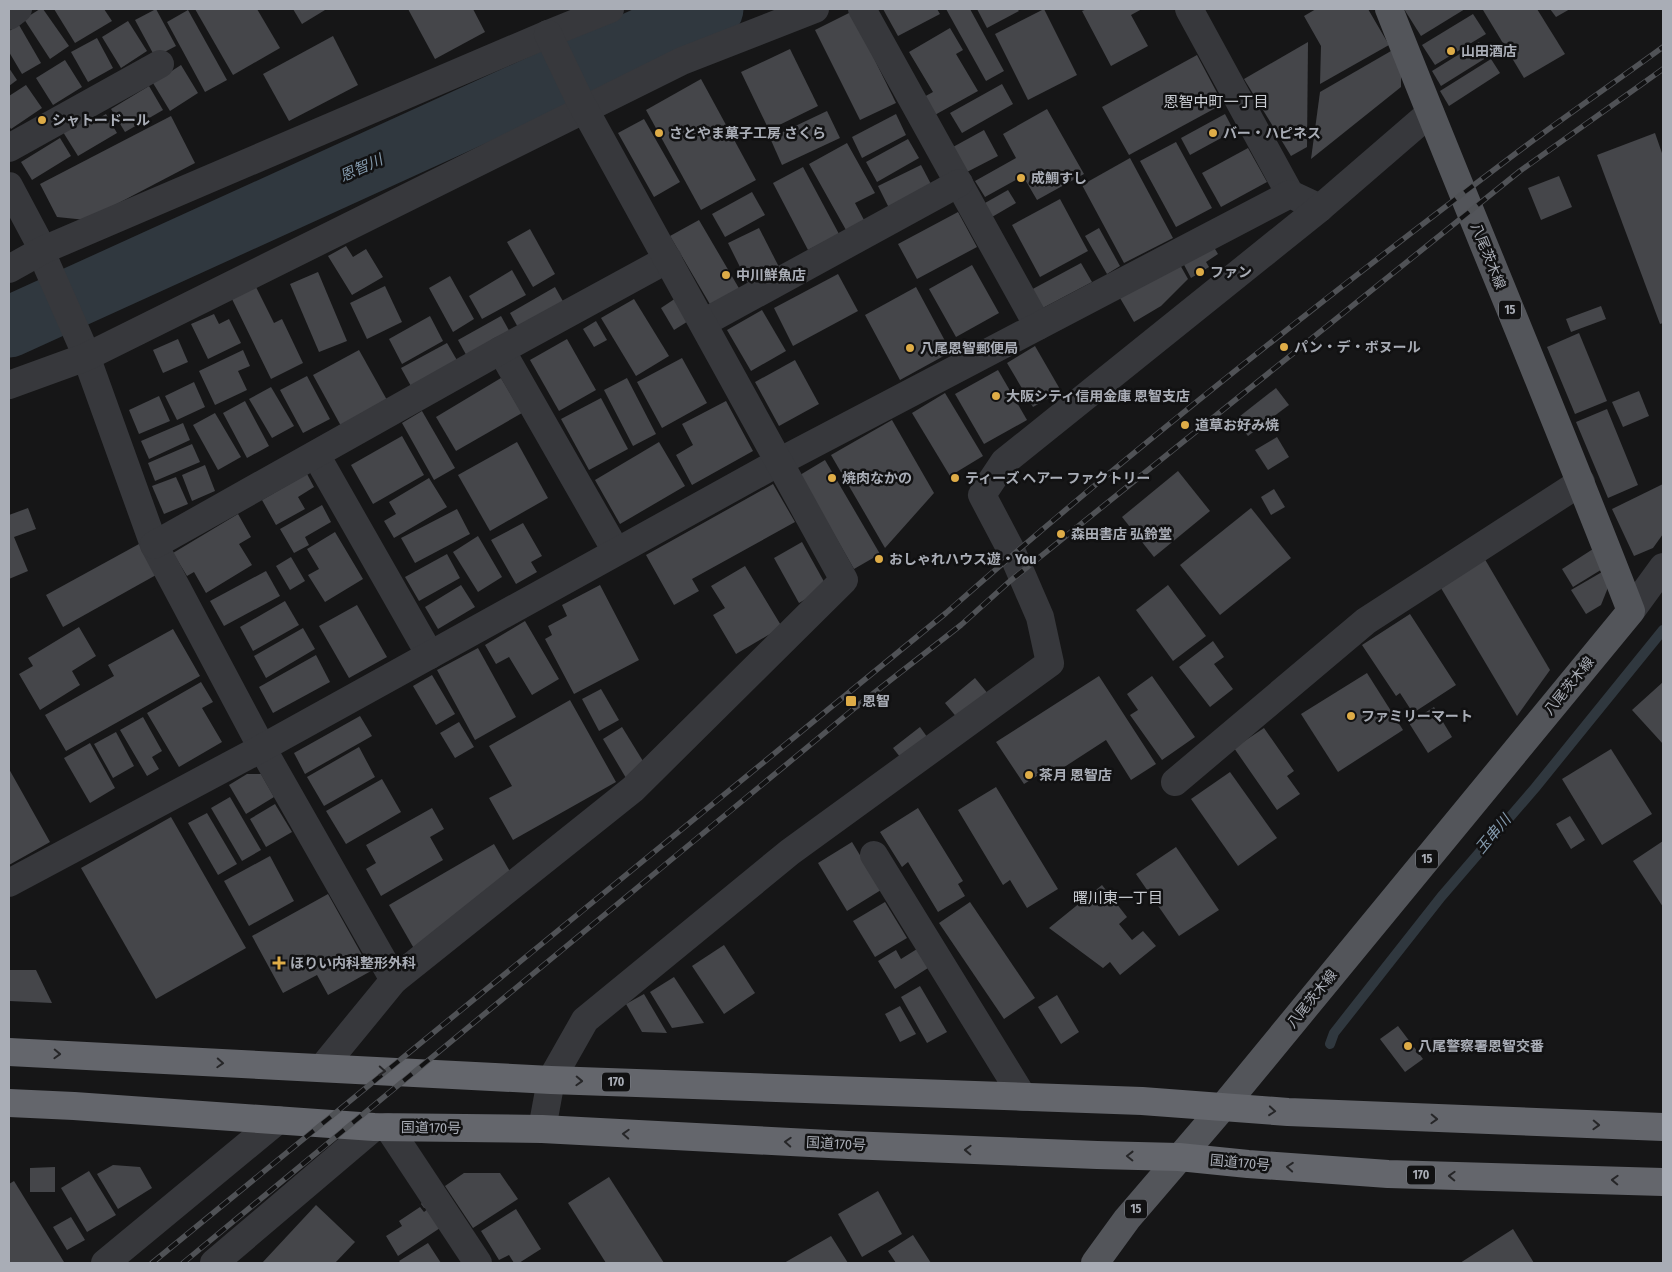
<svg xmlns="http://www.w3.org/2000/svg" width="1672" height="1272" viewBox="0 0 1672 1272" font-family="'Fira Sans Condensed','Noto Sans JP',sans-serif">
	<style>
		.lines { fill: none; stroke-linecap: round; stroke-linejoin: round }
		.stream { stroke: #30383f; stroke-width: 10 }
		.river { stroke: #30383f; stroke-width: 61 }
		.building { fill: #45464a }
		.minor { stroke: #37383c; stroke-width: 28 }
		.major { stroke: #53555a; stroke-width: 28 }
		.highway { stroke: #64666c; stroke-width: 28 }
		.rail-casing { stroke: #505256; stroke-width: 5.5 }
		.rail { stroke: #111112; stroke-width: 4; stroke-dasharray: 11; stroke-linecap: butt }
		.oneway { stroke: #262628 }
		.poi-dot { fill: #deac47; stroke: #111112; stroke-width: 2 }
		.labels { text-anchor: middle; dominant-baseline: central; stroke-width: 5; stroke-linejoin: round; paint-order: stroke }
		.shield { fill: #111112; stroke: #7b7e85; stroke-width: 1 }
		.shield-label { font-size: 12px; font-weight: bold; fill: #a9adb6 }
		.poi-label { font-size: 14px; font-weight: bold; fill: #a9adb6; stroke: #111112; text-anchor: start }
		.street-label { font-size: 14px; fill: #a9adb6; stroke: #111112 }
		.neighbourhood-label { font-size: 15px; fill: #c9ccd2; stroke: #111112 }
		.water-label { font-size: 15px; font-style: italic; fill: #849aad; stroke: #111112 }
	</style>
	<rect width="100%" height="100%" fill="#161617"/>
	<g class="lines">
		<polyline class="stream" points="1330,1044 1334,1033 1441,897 1535,788 1663,630"/>
		<polyline class="river" points="9,327 670,26 713,9"/>
	</g>
	<g class="building">
		<polygon points="40,9 43,9 69,46 50,59 24,19"/>
		<polygon points="54,9 104,9 112,21 75,43"/>
		<polygon points="156,9 176,46 155,57 135,20"/>
		<polygon points="195,9 257,9 280,48 233,75"/>
		<polygon points="293,9 324,9 325,10 302,24"/>
		<polygon points="408,9 473,9 485,32 435,59"/>
		<polygon points="883,9 937,9 940,14 898,36"/>
		<polygon points="946,9 970,9 1004,71 986,81"/>
		<polygon points="977,9 1017,9 1019,11 987,28"/>
		<polygon points="1044,9 1077,75 1028,100 995,34"/>
		<polygon points="1087,9 1142,9 1131,15 1148,46 1111,66 1082,11"/>
		<polygon points="1316,9 1368,9 1389,45 1320,84 1321,46 1304,16"/>
		<polygon points="1404,9 1465,9 1421,36"/>
		<polygon points="1485,9 1537,9 1565,54 1524,78 1483,10"/>
		<polygon points="1550,9 1570,9 1556,17"/>
		<polygon points="188,10 227,80 205,92 167,22"/>
		<polygon points="851,12 896,103 860,120 815,30"/>
		<polygon points="1473,14 1486,34 1435,65 1422,45"/>
		<polygon points="128,21 147,51 121,68 102,37"/>
		<polygon points="19,25 41,63 22,74 9,52 9,31"/>
		<polygon points="950,28 963,50 956,54 978,91 933,116 922,98 933,92 909,52"/>
		<polygon points="333,36 358,85 289,121 263,74"/>
		<polygon points="97,38 113,68 88,82 71,52"/>
		<polygon points="1308,42 1307,147 1291,156 1244,79"/>
		<polygon points="1479,42 1489,56 1441,86 1432,71"/>
		<polygon points="790,49 818,106 769,130 741,72"/>
		<polygon points="1391,51 1401,68 1401,87 1311,159 1320,92"/>
		<polygon points="1197,55 1223,104 1129,155 1102,107"/>
		<polygon points="1491,59 1500,73 1449,106 1440,91"/>
		<polygon points="65,60 82,87 53,105 36,78"/>
		<polygon points="181,65 198,93 170,111 153,83"/>
		<polygon points="9,68 17,80 9,86"/>
		<polygon points="701,79 756,180 701,210 646,110"/>
		<polygon points="1002,84 1013,104 962,133 950,113"/>
		<polygon points="26,85 42,108 11,129 9,126 9,96"/>
		<polygon points="149,86 163,110 125,132 111,109"/>
		<polygon points="1047,109 1084,174 1037,200 1023,176 985,197 975,181 1016,158 1003,134"/>
		<polygon points="827,111 840,138 782,165 770,138"/>
		<polygon points="106,114 117,133 78,156 63,132 88,117 91,123"/>
		<polygon points="896,114 906,135 862,158 852,137"/>
		<polygon points="1225,114 1234,131 1190,155 1181,138"/>
		<polygon points="171,116 195,163 86,220 57,217 40,184"/>
		<polygon points="644,119 680,182 654,197 618,133"/>
		<polygon points="984,130 998,156 967,172 953,147"/>
		<polygon points="1655,133 1663,156 1663,323 1660,324 1597,155"/>
		<polygon points="60,138 71,156 32,180 21,162"/>
		<polygon points="908,139 919,158 877,182 866,162"/>
		<polygon points="1176,142 1212,208 1176,227 1140,161"/>
		<polygon points="847,143 875,193 855,203 864,220 846,230 809,164"/>
		<polygon points="1248,148 1267,182 1221,207 1202,173"/>
		<polygon points="1130,158 1173,238 1124,263 1082,185"/>
		<polygon points="921,165 932,186 889,208 878,186"/>
		<polygon points="803,167 839,234 808,250 773,183"/>
		<polygon points="1559,176 1572,207 1541,220 1528,188"/>
		<polygon points="1008,190 1016,203 992,217 985,203"/>
		<polygon points="752,192 765,215 725,237 712,214"/>
		<polygon points="1060,199 1088,251 1040,277 1012,225"/>
		<polygon points="958,212 977,247 917,279 898,244"/>
		<polygon points="699,220 740,290 711,306 670,236"/>
		<polygon points="759,228 779,267 748,283 728,243"/>
		<polygon points="1099,228 1120,266 1107,274 1085,236"/>
		<polygon points="530,229 555,274 533,287 507,242"/>
		<polygon points="1212,244 1218,254 1206,262 1209,267 1191,278 1182,261"/>
		<polygon points="346,246 353,257 366,249 383,277 352,295 328,256"/>
		<polygon points="1081,263 1092,282 1039,310 1029,291"/>
		<polygon points="1179,263 1188,279 1161,306 1134,322 1120,298"/>
		<polygon points="972,265 999,313 956,337 929,289"/>
		<polygon points="512,270 526,295 482,319 469,296"/>
		<polygon points="318,272 347,341 319,352 290,284"/>
		<polygon points="838,274 858,311 793,346 774,308"/>
		<polygon points="450,276 474,319 453,332 429,288"/>
		<polygon points="385,286 402,322 367,339 350,303"/>
		<polygon points="256,287 274,323 282,319 303,363 271,379 232,299"/>
		<polygon points="555,287 565,305 520,331 510,313"/>
		<polygon points="916,287 951,352 900,380 865,315"/>
		<polygon points="676,298 690,320 674,330 661,308"/>
		<polygon points="634,299 669,356 636,376 601,318"/>
		<polygon points="1601,306 1606,319 1571,332 1566,319"/>
		<polygon points="762,310 786,351 751,371 727,330"/>
		<polygon points="214,314 219,324 229,319 241,343 208,359 191,324"/>
		<polygon points="430,316 443,341 402,364 389,339"/>
		<polygon points="501,316 512,336 469,360 458,340"/>
		<polygon points="596,321 607,340 594,347 583,329"/>
		<polygon points="1579,333 1607,401 1575,414 1547,347"/>
		<polygon points="178,339 188,362 163,373 153,350"/>
		<polygon points="567,339 596,390 559,411 530,360"/>
		<polygon points="447,343 458,362 412,388 401,368"/>
		<polygon points="1035,346 1061,391 1033,407 1007,363"/>
		<polygon points="243,350 250,366 238,371 247,390 215,405 199,371"/>
		<polygon points="359,350 387,400 341,426 313,375"/>
		<polygon points="682,358 707,403 662,428 637,382"/>
		<polygon points="795,360 819,404 779,426 755,382"/>
		<polygon points="998,370 1027,420 984,444 955,394"/>
		<polygon points="307,376 330,419 303,433 280,390"/>
		<polygon points="501,378 522,413 456,451 436,417"/>
		<polygon points="627,378 656,434 633,446 604,390"/>
		<polygon points="194,382 205,407 177,420 165,396"/>
		<polygon points="271,387 294,426 272,438 249,399"/>
		<polygon points="1276,388 1289,405 1248,436 1235,420"/>
		<polygon points="1639,391 1649,416 1623,427 1612,402"/>
		<polygon points="945,393 983,456 950,476 912,413"/>
		<polygon points="159,396 170,421 139,434 129,410"/>
		<polygon points="601,398 628,449 589,470 561,419"/>
		<polygon points="245,401 269,446 247,458 223,413"/>
		<polygon points="726,401 753,451 692,485 676,455 693,445 682,424"/>
		<polygon points="1607,409 1638,485 1608,498 1576,422"/>
		<polygon points="422,411 455,468 434,480 402,423"/>
		<polygon points="215,413 241,457 218,470 193,425"/>
		<polygon points="892,420 934,493 885,548 831,455"/>
		<polygon points="183,423 190,440 149,459 141,441"/>
		<polygon points="402,436 424,475 373,504 351,465"/>
		<polygon points="1277,437 1289,457 1268,470 1255,450"/>
		<polygon points="517,442 548,498 490,531 458,475"/>
		<polygon points="659,442 685,486 620,524 595,480"/>
		<polygon points="192,444 200,462 155,481 148,463"/>
		<polygon points="825,460 880,554 854,569 800,475"/>
		<polygon points="205,465 215,491 192,501 182,475"/>
		<polygon points="1178,471 1210,511 1154,557 1122,517"/>
		<polygon points="307,474 314,487 298,497 305,509 276,525 262,500"/>
		<polygon points="176,477 188,504 164,514 152,486"/>
		<polygon points="429,478 447,507 394,538 384,521 396,514 389,502"/>
		<polygon points="773,484 795,522 692,579 699,591 674,605 646,555"/>
		<polygon points="1663,484 1663,534 1653,548 1634,556 1612,509"/>
		<polygon points="1274,489 1285,507 1271,515 1261,497"/>
		<polygon points="322,505 331,522 305,537 309,545 294,553 280,529"/>
		<polygon points="28,508 36,529 14,537 28,571 9,579 9,515"/>
		<polygon points="1251,508 1291,558 1220,615 1180,565"/>
		<polygon points="457,509 470,534 415,563 401,538"/>
		<polygon points="238,514 251,537 239,544 252,565 206,593 194,572 187,576 173,553"/>
		<polygon points="523,523 542,556 531,562 537,572 516,584 491,540"/>
		<polygon points="335,532 363,579 325,602 308,575 319,569 307,549"/>
		<polygon points="478,536 502,577 478,592 453,552"/>
		<polygon points="802,542 827,587 799,603 774,558"/>
		<polygon points="139,544 156,575 63,627 46,595"/>
		<polygon points="1593,549 1604,568 1573,587 1562,569"/>
		<polygon points="447,554 460,578 419,601 405,577"/>
		<polygon points="1483,556 1550,670 1517,716 1438,583"/>
		<polygon points="291,557 305,581 290,590 276,566"/>
		<polygon points="745,566 782,627 736,654 713,615 725,608 711,586"/>
		<polygon points="266,571 280,596 224,626 210,601"/>
		<polygon points="1602,572 1609,585 1601,605 1586,614 1571,590"/>
		<polygon points="461,585 475,607 438,629 425,607"/>
		<polygon points="600,585 639,660 574,694 545,639 552,635 548,626 567,616 562,605"/>
		<polygon points="1168,585 1206,636 1173,661 1136,610"/>
		<polygon points="285,601 299,625 253,651 240,627"/>
		<polygon points="357,605 387,657 349,678 319,626"/>
		<polygon points="1410,614 1456,685 1413,713 1400,693 1396,696 1362,645"/>
		<polygon points="525,621 559,679 532,695 509,657 496,664 485,645"/>
		<polygon points="79,627 96,656 72,671 80,685 40,710 19,674 33,666 28,658"/>
		<polygon points="303,628 315,649 266,678 254,656"/>
		<polygon points="173,629 200,676 66,751 45,715 114,676 108,665"/>
		<polygon points="1213,641 1224,657 1214,664 1233,689 1210,707 1179,667"/>
		<polygon points="478,648 516,717 475,740 437,670"/>
		<polygon points="316,655 330,682 273,713 259,687"/>
		<polygon points="1367,673 1403,730 1338,772 1301,714"/>
		<polygon points="432,675 455,714 436,725 413,686"/>
		<polygon points="1099,676 1156,764 1131,780 1106,740 1052,775 1048,769 1024,784 996,742"/>
		<polygon points="1152,676 1195,737 1162,760 1130,715 1138,710 1127,694"/>
		<polygon points="975,678 989,695 958,719 945,703"/>
		<polygon points="201,682 213,702 202,708 222,742 179,767 147,713"/>
		<polygon points="1663,682 1663,744 1632,710"/>
		<polygon points="601,689 619,720 599,731 582,699"/>
		<polygon points="570,700 616,782 513,840 489,798 512,786 489,746"/>
		<polygon points="1434,707 1452,737 1428,753 1409,723"/>
		<polygon points="360,716 372,736 305,774 294,753"/>
		<polygon points="143,717 162,751 152,757 159,769 147,776 120,730"/>
		<polygon points="459,722 474,747 455,758 440,733"/>
		<polygon points="622,727 646,766 626,778 603,739"/>
		<polygon points="920,727 930,741 904,762 893,748"/>
		<polygon points="1264,728 1294,771 1287,776 1300,794 1277,810 1234,748"/>
		<polygon points="116,732 134,766 113,778 94,744"/>
		<polygon points="90,743 115,788 90,803 64,758"/>
		<polygon points="359,747 375,777 324,806 307,777"/>
		<polygon points="1611,749 1652,814 1602,845 1562,779"/>
		<polygon points="9,769 50,842 9,865"/>
		<polygon points="1230,772 1277,838 1238,866 1191,799"/>
		<polygon points="247,774 261,774 274,797 246,814 229,785"/>
		<polygon points="382,779 401,812 346,844 326,811"/>
		<polygon points="996,787 1058,889 1027,908 1010,880 1003,885 958,810"/>
		<polygon points="230,797 261,850 242,861 211,808"/>
		<polygon points="275,804 292,832 266,847 250,819"/>
		<polygon points="432,808 444,829 430,837 443,860 381,896 366,869 376,863 366,845"/>
		<polygon points="918,808 963,881 958,884 965,896 938,912 908,862 902,867 880,832"/>
		<polygon points="207,813 237,864 218,875 188,823"/>
		<polygon points="1570,816 1585,840 1571,849 1556,824"/>
		<polygon points="171,817 246,948 156,999 81,868"/>
		<polygon points="1663,841 1663,907 1633,861"/>
		<polygon points="852,842 881,890 847,911 818,863"/>
		<polygon points="494,844 512,875 416,952 389,905"/>
		<polygon points="1176,847 1219,910 1179,936 1136,874"/>
		<polygon points="270,856 294,901 249,926 224,881"/>
		<polygon points="1102,885 1127,917 1119,924 1132,940 1143,931 1156,946 1120,975 1110,962 1103,968 1049,928"/>
		<polygon points="328,894 371,971 328,995 317,975 283,993 252,936"/>
		<polygon points="885,902 907,938 875,957 853,921"/>
		<polygon points="970,902 1035,998 1004,1019 939,923"/>
		<polygon points="724,945 755,993 724,1014 692,966"/>
		<polygon points="917,949 928,968 895,989 878,961 896,950 901,959"/>
		<polygon points="9,970 36,970 52,1003 9,1001"/>
		<polygon points="674,977 704,1023 672,1028 650,992"/>
		<polygon points="920,986 947,1032 927,1043 901,997"/>
		<polygon points="644,994 667,1033 642,1032 626,1004"/>
		<polygon points="1057,995 1079,1032 1061,1044 1038,1007"/>
		<polygon points="900,1006 916,1034 900,1042 885,1014"/>
		<polygon points="1398,1026 1423,1059 1405,1072 1380,1039"/>
		<polygon points="113,1165 140,1167 152,1188 118,1209 97,1174"/>
		<polygon points="55,1167 55,1192 30,1192 30,1168"/>
		<polygon points="89,1171 116,1215 87,1232 61,1188"/>
		<polygon points="464,1173 500,1173 518,1199 473,1228 445,1186"/>
		<polygon points="609,1177 664,1263 606,1263 568,1203"/>
		<polygon points="14,1181 64,1262 62,1263 9,1263 9,1184"/>
		<polygon points="878,1191 902,1234 862,1257 838,1214"/>
		<polygon points="428,1198 432,1201 430,1207 443,1226 398,1256 386,1236 402,1226 399,1221 420,1207 424,1212 429,1208 424,1208 421,1204 424,1199"/>
		<polygon points="316,1205 355,1242 335,1263 262,1263"/>
		<polygon points="516,1209 541,1249 519,1263 514,1263 509,1255 499,1260 481,1231"/>
		<polygon points="71,1217 85,1240 67,1250 53,1227"/>
		<polygon points="1513,1229 1534,1263 1460,1263"/>
		<polygon points="913,1235 931,1263 896,1263 888,1251"/>
		<polygon points="831,1236 848,1263 784,1263"/>
		<polygon points="428,1243 441,1263 401,1263 399,1261"/>
	</g>
	<g class="lines">
		<g class="minor">
			<polyline points="862,9 1038,326"/>
			<polyline points="1189,9 1290,194"/>
			<polyline points="9,16 18,9"/>
			<polyline points="9,148 160,64"/>
			<polyline points="9,186 43,250 45,261 82,345 154,545 262,748 394,980"/>
			<polyline points="9,269 43,250 548,34 610,9"/>
			<polyline points="703,323 959,183"/>
			<polyline points="501,350 616,551"/>
			<polyline points="9,385 86,357 682,61 815,9"/>
			<polyline points="316,455 430,655"/>
			<polyline points="154,545 501,350 668,259"/>
			<polyline points="1631,611 1663,567"/>
			<polyline points="1175,782 1366,621 1581,482"/>
			<polyline points="874,855 1023,1097"/>
			<polyline points="9,883 262,748 779,462 1290,194 1320,208"/>
			<polyline points="322,1068 394,980 633,789 844,580 580,101 548,34"/>
			<polyline points="388,1127 478,1263"/>
			<polyline points="542,1129 551,1080 585,1020 790,852 1050,663 1040,617 1011,550 982,495 1004,462 1320,208 1430,113"/>
			<polyline points="105,1263 278,1120"/>
			<polyline points="214,1263 374,1127"/>
		</g>
		<path class="major" d="M 1095,1263 L 1127,1219 L 1223,1107 L 1631,611 C 1553,409 1468,210 1389,9"/>
		<g class="highway">
			<polyline points="9,1052 551,1080 1142,1101 1288,1112 1663,1127"/>
			<polyline points="9,1103 74,1106 374,1127 542,1129 848,1145 1097,1155 1179,1157 1248,1164 1388,1174 1663,1182"/>
		</g>
		<defs>
			<g id="rail">
				<path d="M 152,1263 L 946,613 C 1126,454 1315,305 1507,160 C 1558,121 1611,85 1663,47"/>
				<polyline points="183,1263 856,707 961,625 1010,581 1520,171 1663,69"/>
			</g>
		</defs>
		<use href="#rail" class="rail-casing"/>
		<use href="#rail" class="rail"/>
	</g>
	<defs><path id="oneway-chevron" d="M-2-3.5L2.5 0L-2 3.5" fill="none" stroke-width="1.6" stroke-linecap="round" stroke-linejoin="round" transform="scale(1.25)"/></defs>
	<g class="oneway">
		<use href="#oneway-chevron" transform="translate(57 1054) rotate(2)"/>
		<use href="#oneway-chevron" transform="translate(220 1063) rotate(3)"/>
		<use href="#oneway-chevron" transform="translate(382 1071) rotate(3)"/>
		<use href="#oneway-chevron" transform="translate(579 1081) rotate(2)"/>
		<use href="#oneway-chevron" transform="translate(1272 1111) rotate(5)"/>
		<use href="#oneway-chevron" transform="translate(1434 1119) rotate(2)"/>
		<use href="#oneway-chevron" transform="translate(1596 1125) rotate(2)"/>
		<use href="#oneway-chevron" transform="translate(626 1134) rotate(-177)"/>
		<use href="#oneway-chevron" transform="translate(788 1142) rotate(-177)"/>
		<use href="#oneway-chevron" transform="translate(968 1150) rotate(-178)"/>
		<use href="#oneway-chevron" transform="translate(1130 1156) rotate(-179)"/>
		<use href="#oneway-chevron" transform="translate(1290 1167) rotate(-176)"/>
		<use href="#oneway-chevron" transform="translate(1452 1176) rotate(-178)"/>
		<use href="#oneway-chevron" transform="translate(1615 1180) rotate(-178)"/>
	</g>
	<g class="poi-dot">
		<circle cx="1451" cy="51" r="5"/>
		<circle cx="42" cy="120" r="5"/>
		<circle cx="659" cy="133" r="5"/>
		<circle cx="1213" cy="133" r="5"/>
		<circle cx="1021" cy="178" r="5"/>
		<circle cx="1200" cy="272" r="5"/>
		<circle cx="726" cy="275" r="5"/>
		<circle cx="1284" cy="347" r="5"/>
		<circle cx="910" cy="348" r="5"/>
		<circle cx="996" cy="396" r="5"/>
		<circle cx="1185" cy="425" r="5"/>
		<circle cx="832" cy="478" r="5"/>
		<circle cx="955" cy="478" r="5"/>
		<circle cx="1061" cy="534" r="5"/>
		<circle cx="879" cy="559" r="5"/>
		<rect x="845" y="695" width="12" height="12" rx="2.5"/>
		<circle cx="1351" cy="716" r="5"/>
		<circle cx="1029" cy="775" r="5"/>
		<path d="M276.5 955.5h5v5h5v5h-5v5h-5v-5h-5v-5h5z"/>
		<circle cx="1408" cy="1046" r="5"/>
	</g>
	<g class="labels">
		<g class="shield">
			<rect x="1499" y="300.5" width="22" height="19" rx="4"/>
			<rect x="1416" y="849.5" width="22" height="19" rx="4"/>
			<rect x="602" y="1072.5" width="28" height="19" rx="4"/>
			<rect x="1407" y="1165.5" width="28" height="19" rx="4"/>
			<rect x="1125" y="1199.5" width="22" height="19" rx="4"/>
		</g>
		<g class="shield-label">
			<text x="1510" y="310">15</text>
			<text x="1427" y="859">15</text>
			<text x="616" y="1082">170</text>
			<text x="1421" y="1175">170</text>
			<text x="1136" y="1209">15</text>
		</g>
		<g class="poi-label">
			<text x="1461" y="51">山田酒店</text>
			<text x="52" y="120">シャトードール</text>
			<text x="669" y="133">さとやま菓子工房 さくら</text>
			<text x="1223" y="133">バー・ハピネス</text>
			<text x="1031" y="178">成鯛すし</text>
			<text x="1210" y="272">ファン</text>
			<text x="736" y="275">中川鮮魚店</text>
			<text x="1294" y="347">パン・デ・ボヌール</text>
			<text x="920" y="348">八尾恩智郵便局</text>
			<text x="1006" y="396">大阪シティ信用金庫 恩智支店</text>
			<text x="1195" y="425">道草お好み焼</text>
			<text x="842" y="478">焼肉なかの</text>
			<text x="965" y="478">ティーズ ヘアー ファクトリー</text>
			<text x="1071" y="534">森田書店 弘鈴堂</text>
			<text x="889" y="559">おしゃれハウス遊・You</text>
			<text x="862" y="701">恩智</text>
			<text x="1361" y="716">ファミリーマート</text>
			<text x="1039" y="775">茶月 恩智店</text>
			<text x="290" y="963">ほりい内科整形外科</text>
			<text x="1418" y="1046">八尾警察署恩智交番</text>
		</g>
		<g class="street-label">
			<text transform="translate(1488 256) rotate(68)">八尾茨木線</text>
			<text transform="translate(1569 686) rotate(-51)">八尾茨木線</text>
			<text transform="translate(1312 999) rotate(-51)">八尾茨木線</text>
			<text transform="translate(431 1128) rotate(1)">国道170号</text>
			<text transform="translate(836 1144) rotate(3)">国道170号</text>
			<text transform="translate(1240 1163) rotate(5)">国道170号</text>
		</g>
		<g class="neighbourhood-label">
			<text x="1216" y="102">恩智中町一丁目</text>
			<text x="1118" y="898">曙川東一丁目</text>
		</g>
		<g class="water-label">
			<text transform="translate(361 168) rotate(-24)">恩智川</text>
			<text transform="translate(1493 834) rotate(-50)">玉串川</text>
		</g>
	</g>
	<rect width="1672" height="1272" fill="none" stroke="#a9adb6" stroke-width="20"/>
</svg>
